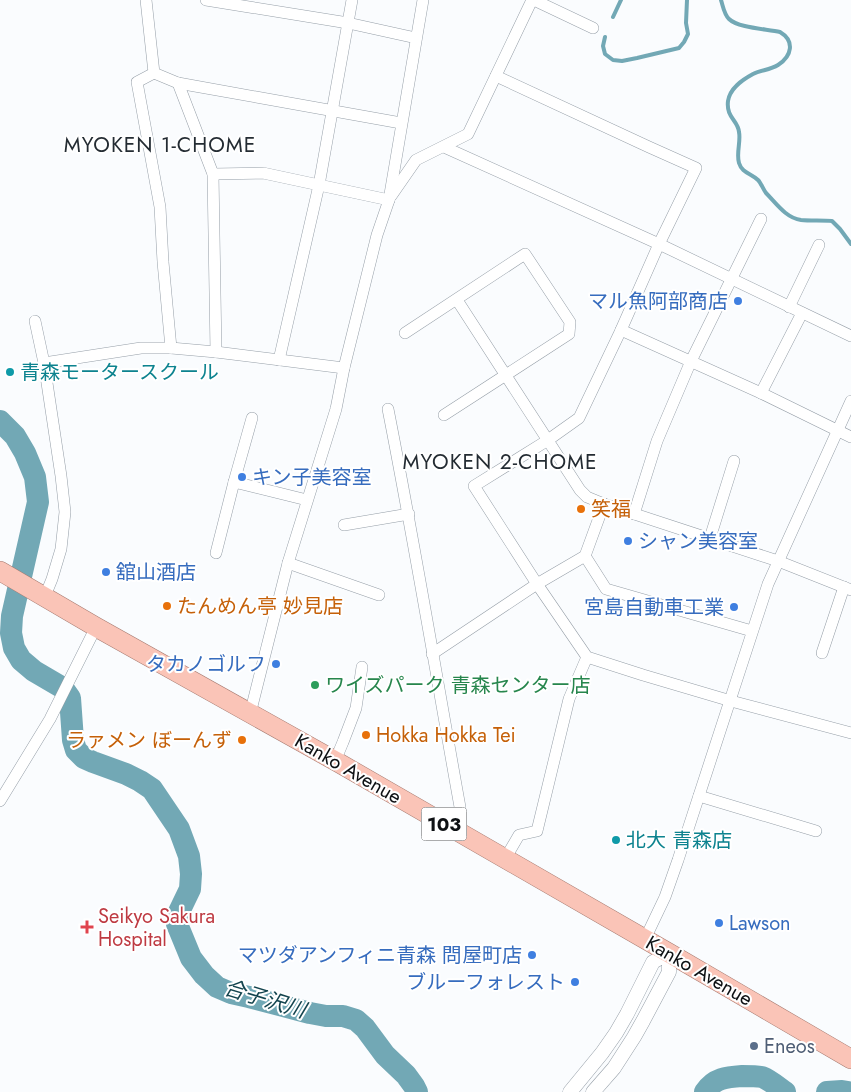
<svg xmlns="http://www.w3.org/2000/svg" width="851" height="1092" viewBox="0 0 851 1092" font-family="Jost,'Noto Sans JP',sans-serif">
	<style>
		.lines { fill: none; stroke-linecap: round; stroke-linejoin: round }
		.stream { stroke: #72a8b5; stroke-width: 4 }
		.river { stroke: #72a8b5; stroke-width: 22 }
		.minor-casing { stroke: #969fa8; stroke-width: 12 }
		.tertiary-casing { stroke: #969fa8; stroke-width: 15 }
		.trunk-casing { stroke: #a67c72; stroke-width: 20 }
		.minor { stroke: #fff; stroke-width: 11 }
		.tertiary { stroke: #fff; stroke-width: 14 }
		.trunk { stroke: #fac4b7; stroke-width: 19 }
		.shop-dot { fill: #3f7fe0; stroke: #fff; stroke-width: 2 }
		.culture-dot { fill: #0f9aa8; stroke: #fff; stroke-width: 2 }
		.food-dot { fill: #e8710a; stroke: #fff; stroke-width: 2 }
		.leisure-dot { fill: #2e9e5b; stroke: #fff; stroke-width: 2 }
		.health-dot { fill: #e0444e; stroke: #fff; stroke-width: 2 }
		.service-dot { fill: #5c6f8a; stroke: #fff; stroke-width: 2 }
		.labels { text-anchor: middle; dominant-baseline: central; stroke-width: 4; stroke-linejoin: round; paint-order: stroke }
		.shield { fill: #fff; stroke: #56585a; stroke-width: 1 }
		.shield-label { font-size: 19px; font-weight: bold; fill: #0e1114 }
		.shop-label { font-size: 20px; fill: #366cbe; stroke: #fff; text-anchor: end }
		.culture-label { font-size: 20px; fill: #0d838f; stroke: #fff; text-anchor: start }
		.food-label { font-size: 20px; fill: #c56008; stroke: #fff; text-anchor: start }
		.leisure-label { font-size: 20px; fill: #27864d; stroke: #fff; text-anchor: start }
		.street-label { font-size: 20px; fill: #0e1114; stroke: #fff }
		.health-label { font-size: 20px; fill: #be3a42; stroke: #fff; text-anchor: start }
		.service-label { font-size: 20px; fill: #4e5e75; stroke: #fff; text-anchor: start }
		.neighbourhood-label { font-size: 21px; letter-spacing: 1px; fill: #242c33; stroke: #fff }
		.water-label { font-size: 21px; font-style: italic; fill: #13444e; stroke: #fff }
	</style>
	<rect width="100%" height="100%" fill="#fafcfe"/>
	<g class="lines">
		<g class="stream">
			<path d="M 721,0 C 723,6 724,14 729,19 C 738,28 767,29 780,32 C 795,41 792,56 778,65 C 770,70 761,70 753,74 C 742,80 730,88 728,101 C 726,118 738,120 739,132 C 741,142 736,153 739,163 C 742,173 751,173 758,180 C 761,183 763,189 766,193 C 776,203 786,218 801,220 C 811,221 822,220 832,221 L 840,229 L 851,244"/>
			<polyline points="613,17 621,0"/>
			<polyline points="605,37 603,46 605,54 613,60 622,61 637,58 679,48 684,42 688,34 686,23 687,0"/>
		</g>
		<g class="river">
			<polyline points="0,421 15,436 25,453 35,477 38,502 12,616 11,633 14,648 21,660 34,671 63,688 70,698 73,740 76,750 84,758 93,762 126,774 140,781 152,789 179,829 189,856 191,874 190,889 177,916 177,924 191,958 204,975 217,987 231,993 249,997 310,1013 326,1016 343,1016 356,1020 365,1028 385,1055 406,1075 414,1086 417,1092"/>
			<path d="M 705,1092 C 714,1078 727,1077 742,1076 C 749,1076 756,1076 762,1077 C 770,1080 778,1087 785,1092"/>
			<polyline points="827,1092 842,1091 848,1092"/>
		</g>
		<defs>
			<g id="minor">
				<polyline points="146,0 154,73 178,83 213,174 216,352"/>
				<polyline points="206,0 348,23 416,38"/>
				<polyline points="534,0 593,28"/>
				<polyline points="154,73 137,82 160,207 163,262 171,348"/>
				<polyline points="496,76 649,147 696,168 659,244 621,330 579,418 548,440 474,486 537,584 587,657 643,675 731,701 851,733"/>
				<polyline points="178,83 401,123"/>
				<polyline points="444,147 659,244 851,336"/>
				<polyline points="213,174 263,173 389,200"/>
				<polyline points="391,196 416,160 468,134 532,0"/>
				<polyline points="457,300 580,490 587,497 604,504 778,561 851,590"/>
				<polyline points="789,307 819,245"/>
				<polyline points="35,321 44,363 61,476 65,512 61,549 52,579 45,596"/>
				<polyline points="621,330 761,393 851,437"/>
				<polyline points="405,333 525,254 570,322 569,334 444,415"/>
				<polyline points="279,360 319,185 352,0"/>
				<polyline points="44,363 141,348 171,348 216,352 344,368"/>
				<polyline points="761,393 802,313"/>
				<path d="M 388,409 C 414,541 436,674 460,807 L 461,833"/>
				<polyline points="234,482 252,418"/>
				<polyline points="634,514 657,441 691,361 761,219"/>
				<polyline points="344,525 409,514"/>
				<polyline points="710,538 734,461"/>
				<polyline points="216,553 234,482 307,500"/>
				<polyline points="585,556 606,589 752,631"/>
				<polyline points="288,563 379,595"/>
				<polyline points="822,653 844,587"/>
				<polyline points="432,654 537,584 585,556 604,504"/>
				<polyline points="250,714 288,563 336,409 344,368 377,235 389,200 423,0"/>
				<polyline points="335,761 343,742 356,708 362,667"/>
				<polyline points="699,796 816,831"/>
				<polyline points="0,801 50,719 96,627"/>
				<polyline points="505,859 519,835 537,831 569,699 587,657"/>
				<polyline points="645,939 665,897 678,860 768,584 851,401"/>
			</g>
			<polyline id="tertiary" points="570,1092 602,1053 616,1033 627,1014 653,962 669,953 669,972 643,1021 634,1037 614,1068 593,1092"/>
			<polyline id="trunk" points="0,571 96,627 339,763 669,953 851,1059"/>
		</defs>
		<use href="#minor" class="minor-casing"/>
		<use href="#tertiary" class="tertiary-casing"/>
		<use href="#trunk" class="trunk-casing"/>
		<use href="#minor" class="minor"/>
		<use href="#tertiary" class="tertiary"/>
		<use href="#trunk" class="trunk"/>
	</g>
	<g class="shop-dot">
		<circle cx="738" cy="301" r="5"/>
		<circle cx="242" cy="477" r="5"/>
		<circle cx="628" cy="541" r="5"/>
		<circle cx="106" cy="572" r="5"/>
		<circle cx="734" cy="607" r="5"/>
		<circle cx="276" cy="664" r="5"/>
		<circle cx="719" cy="923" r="5"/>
		<circle cx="532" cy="955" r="5"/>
		<circle cx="575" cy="982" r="5"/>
	</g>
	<g class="culture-dot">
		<circle cx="10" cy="372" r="5"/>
		<circle cx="616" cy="840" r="5"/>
	</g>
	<g class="food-dot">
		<circle cx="581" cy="509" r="5"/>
		<circle cx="167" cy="606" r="5"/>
		<circle cx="366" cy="735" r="5"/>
		<circle cx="242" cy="740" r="5"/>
	</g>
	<circle class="leisure-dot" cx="315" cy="685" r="5"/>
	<path class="health-dot" d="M84.5 919.5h5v5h5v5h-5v5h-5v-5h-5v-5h5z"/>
	<circle class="service-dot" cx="754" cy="1046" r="5"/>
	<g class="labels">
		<rect class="shield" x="421.5" y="807.5" width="45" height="33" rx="4"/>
		<g class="shield-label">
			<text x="444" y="824">103</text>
		</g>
		<g class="shop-label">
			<text x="728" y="301">マル魚阿部商店</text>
			<text x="252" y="477" text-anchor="start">キン子美容室</text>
			<text x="638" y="541" text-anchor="start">シャン美容室</text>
			<text x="116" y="572" text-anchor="start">舘山酒店</text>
			<text x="724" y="607">宮島自動車工業</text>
			<text x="266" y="664">タカノゴルフ</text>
			<text x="729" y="923" text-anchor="start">Lawson</text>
			<text x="522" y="955">マツダアンフィニ青森 問屋町店</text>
			<text x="565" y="982">ブルーフォレスト</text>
		</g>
		<g class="culture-label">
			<text x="20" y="372">青森モータースクール</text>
			<text x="626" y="840">北大 青森店</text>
		</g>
		<g class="food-label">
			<text x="591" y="509">笑福</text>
			<text x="177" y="606">たんめん亭 妙見店</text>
			<text x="376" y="735">Hokka Hokka Tei</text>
			<text x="232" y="740" text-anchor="end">ラァメン ぼーんず</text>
		</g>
		<g class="leisure-label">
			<text x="325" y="685">ワイズパーク 青森センター店</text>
		</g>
		<g class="street-label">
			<text transform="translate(348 769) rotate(30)">Kanko Avenue</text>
			<text transform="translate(699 971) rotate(30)">Kanko Avenue</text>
		</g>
		<g class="health-label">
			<text x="98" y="916">Seikyo Sakura<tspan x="98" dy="23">Hospital</tspan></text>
		</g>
		<g class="service-label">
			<text x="764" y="1046">Eneos</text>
		</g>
		<g class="neighbourhood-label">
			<text x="160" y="145">MYOKEN 1-CHOME</text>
			<text x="500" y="462">MYOKEN 2-CHOME</text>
		</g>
		<g class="water-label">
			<text transform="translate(265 999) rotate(17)">合子沢川</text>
		</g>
	</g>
</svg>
